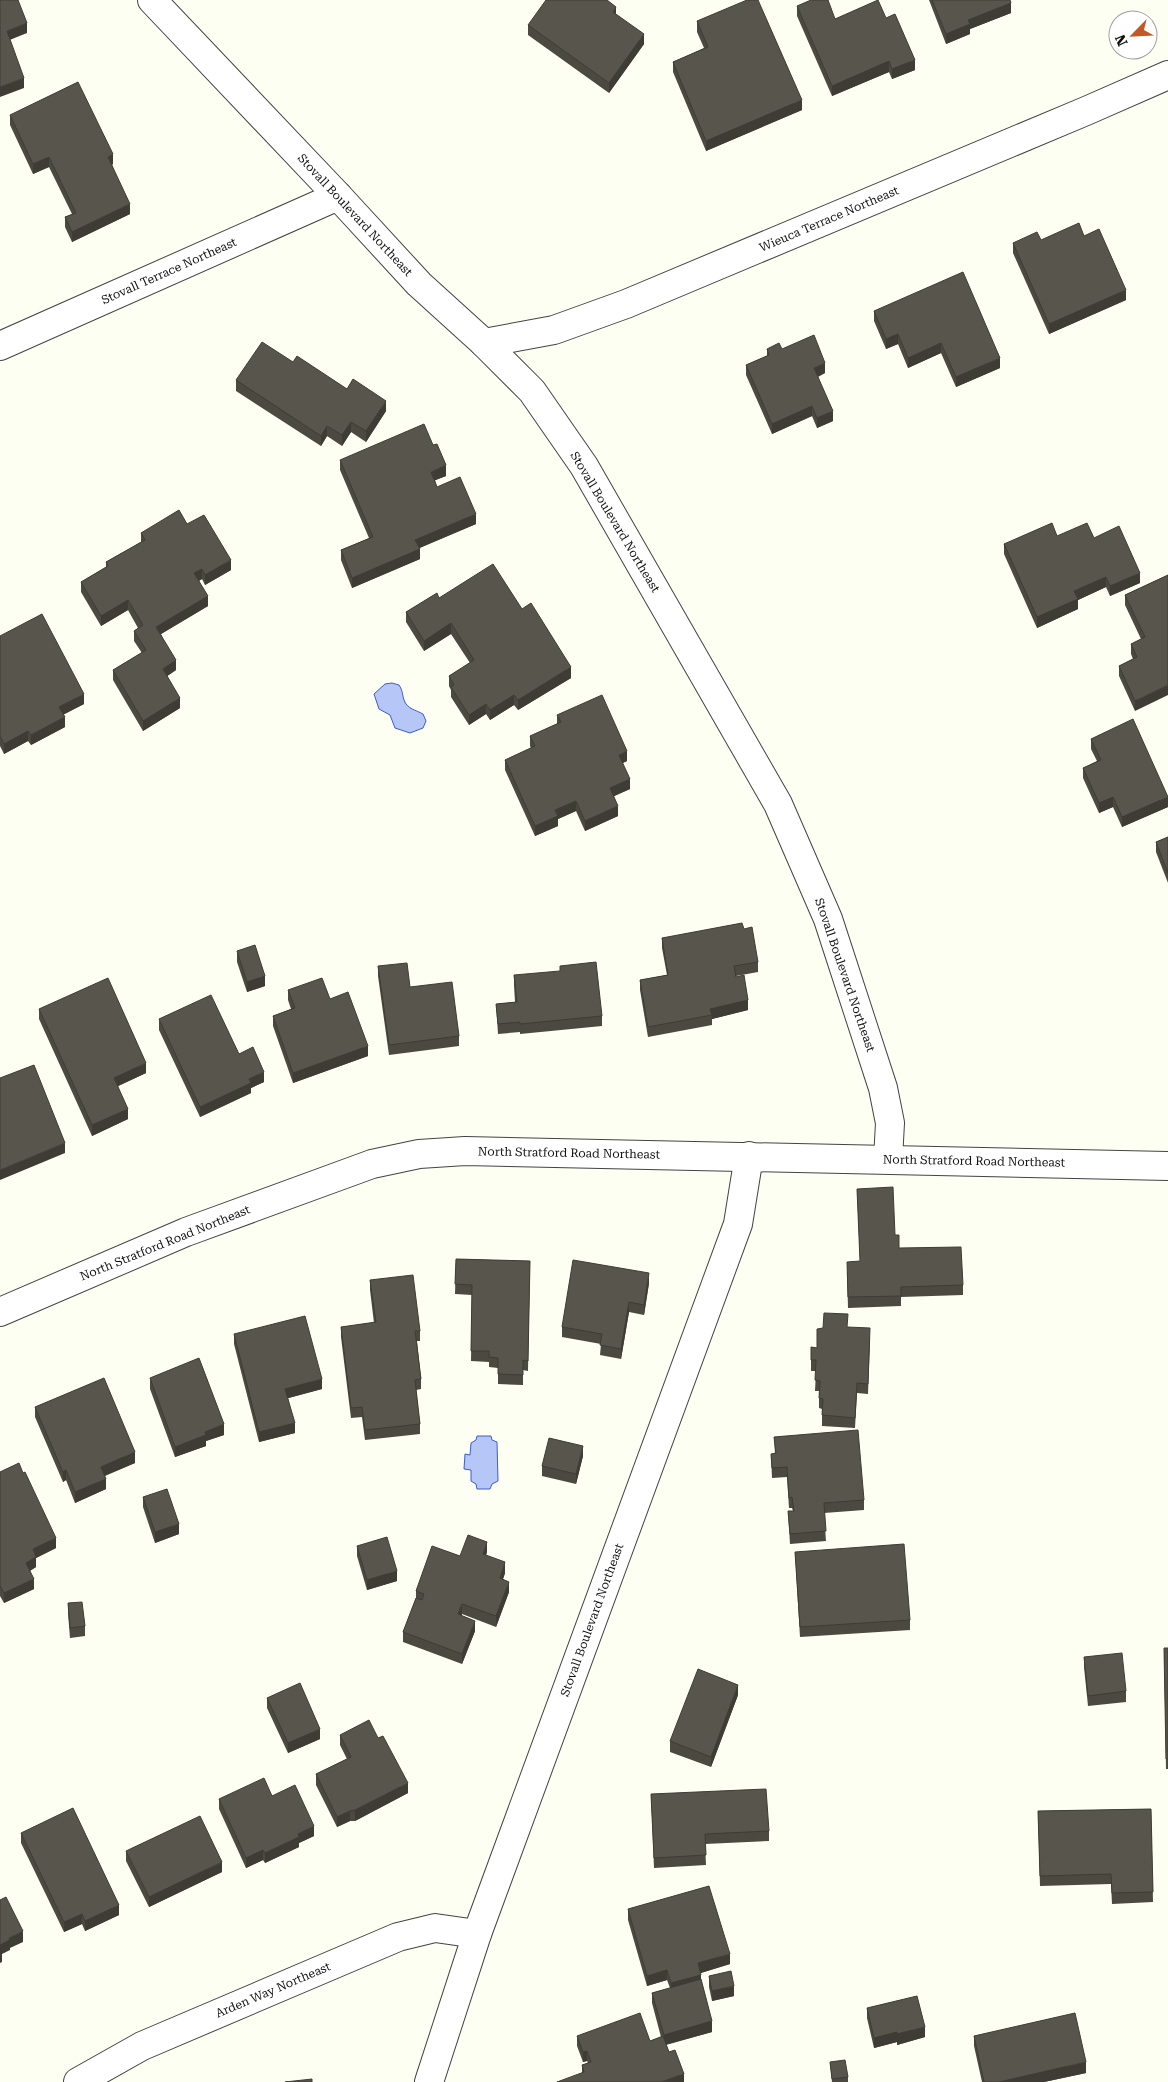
<svg xmlns="http://www.w3.org/2000/svg" width="1168" height="2082" viewBox="0 0 1168 2082" font-family="'Roboto Serif',serif">
	<style>
		.water { fill: #b6c6f7; stroke: #3c5dcf }
		.lines { fill: none; stroke-linecap: round; stroke-linejoin: round }
		.street-casing { stroke: #434343; stroke-width: 30 }
		.street { stroke: #fff; stroke-width: 28 }
		.wall { fill: #4c4941 }
		.shaded-wall { fill: #3e3c35 }
		.building { fill: #58554c; stroke: #3e3c35 }
		.labels { text-anchor: middle; dominant-baseline: central; stroke-width: 5; stroke-linejoin: round; paint-order: stroke }
		.street-label { font-size: 12px; fill: #101010; stroke: #fff }
	</style>
	<rect width="100%" height="100%" fill="#fdfff2"/>
	<g class="water">
		<path d="M 392,683 L 399,685 C 403,691 402,694 404,700 C 407,709 416,710 423,714 L 426,721 L 423,728 L 410,733 L 395,728 L 390,715 L 379,709 L 374,694 L 385,684 Z"/>
		<polygon points="477,1436 491,1436 492,1440 497,1442 498,1481 492,1484 490,1489 477,1489 476,1484 471,1481 471,1470 464,1469 465,1454 470,1455 471,1443 476,1440"/>
	</g>
	<g class="lines">
		<defs>
			<g id="street">
				<polyline points="152,0 338,196 419,284 484,343 532,391 584,466 778,804 828,919 883,1088 890,1123 888,1159"/>
				<polyline points="484,343 554,330 626,304 1086,111 1168,75"/>
				<polyline points="0,346 338,196"/>
				<polyline points="0,1312 186,1232 372,1164 419,1154 465,1151 1168,1166"/>
				<polyline points="78,2082 142,2046 398,1937 435,1928 477,1934"/>
				<polyline points="429,2082 477,1934 738,1224 749,1156"/>
			</g>
		</defs>
		<use href="#street" class="street-casing"/>
		<use href="#street" class="street"/>
	</g>
	<g class="wall">
		<polygon points="929,0 1010,0 1011,13 970,29 970,34 946,44"/>
		<polygon points="797,6 835,19 886,18 915,70 892,79 889,72 832,96 797,16"/>
		<polygon points="616,15 644,44 609,93 528,35 528,25"/>
		<polygon points="697,21 802,110 706,151 673,72 673,62 704,48 697,32"/>
		<polygon points="10,115 113,164 112,165 130,214 72,242 65,227 65,217 72,214 49,167 33,174 10,125"/>
		<polygon points="1084,236 1126,300 1049,334 1013,253 1013,243"/>
		<polygon points="874,311 1000,368 956,387 941,353 908,368 898,344 886,349 874,321"/>
		<polygon points="767,349 782,349 825,373 818,377 833,421 817,428 812,416 772,434 746,375 746,365 767,356"/>
		<polygon points="293,362 347,389 386,411 366,442 351,432 342,446 327,436 321,446 236,391 236,380"/>
		<polygon points="340,460 446,476 435,480 437,487 476,524 419,548 420,559 352,588 341,560 341,550 369,538 340,470"/>
		<polygon points="187,524 231,570 205,585 202,579 199,581 208,606 161,634 176,670 167,676 180,708 143,731 113,680 113,670 142,653 134,641 134,631 138,628 128,610 101,626 81,592 81,582 106,567 106,562 141,542 141,533"/>
		<polygon points="1057,536 1094,538 1140,583 1110,596 1106,587 1078,600 1078,609 1037,628 1004,554 1004,544"/>
		<polygon points="1168,575 1135,711 1119,676 1119,666 1133,659 1131,654 1131,644 1141,639 1125,605 1125,595"/>
		<polygon points="439,598 522,609 571,678 518,710 514,705 490,720 486,714 469,725 451,697 451,690 449,686 449,676 470,663 451,634 424,651 406,622 406,612"/>
		<polygon points="0,636 84,704 64,714 65,727 31,745 28,741 4,754 0,746"/>
		<polygon points="557,715 627,761 622,763 630,789 614,796 618,816 585,831 576,811 558,819 558,826 535,836 505,770 505,760 531,748 530,746 530,736 557,724"/>
		<polygon points="1091,739 1168,807 1122,827 1113,807 1099,813 1083,778 1083,768 1097,761 1091,749"/>
		<polygon points="1168,837 1168,883 1156,852 1156,842"/>
		<polygon points="744,929 758,962 758,972 736,976 748,1010 712,1019 712,1025 648,1037 640,990 640,980 667,975 662,948 662,938"/>
		<polygon points="237,951 265,986 247,992 237,962"/>
		<polygon points="378,966 410,987 459,1036 459,1046 389,1055 378,976"/>
		<polygon points="514,975 602,1016 602,1026 520,1034 520,1032 498,1034 496,1004 515,1002 514,985"/>
		<polygon points="288,990 330,999 368,1056 293,1083 273,1026 273,1016 291,1009 288,1000"/>
		<polygon points="39,1009 146,1073 118,1086 128,1119 92,1136 39,1019"/>
		<polygon points="159,1019 239,1054 264,1082 251,1088 251,1093 200,1117 159,1030"/>
		<polygon points="857,1189 895,1235 899,1248 963,1285 963,1295 901,1297 901,1306 848,1308 847,1272 860,1261"/>
		<polygon points="456,1259 530,1261 528,1371 523,1370 523,1385 498,1384 498,1368 489,1367 489,1362 471,1361 472,1295 455,1294"/>
		<polygon points="370,1280 420,1331 420,1341 417,1341 421,1379 421,1389 416,1390 420,1424 420,1434 365,1440 362,1417 351,1418 341,1337 341,1327 374,1323 370,1290"/>
		<polygon points="649,1283 644,1315 629,1312 621,1359 600,1355 601,1344 562,1337 562,1327"/>
		<polygon points="848,1327 870,1338 868,1394 857,1393 855,1428 822,1426 822,1409 819,1408 819,1391 815,1391 816,1371 811,1371 811,1347 817,1348"/>
		<polygon points="234,1334 322,1389 288,1398 295,1433 259,1442 234,1344"/>
		<polygon points="150,1378 224,1435 206,1441 206,1446 175,1457 150,1389"/>
		<polygon points="35,1407 135,1463 105,1476 106,1489 75,1503 66,1480 63,1482 35,1417"/>
		<polygon points="774,1437 864,1500 864,1510 824,1513 826,1541 790,1544 788,1511 793,1511 792,1508 789,1508 787,1477 772,1478 771,1454 775,1454"/>
		<polygon points="583,1456 576,1484 542,1476 542,1466"/>
		<polygon points="0,1472 56,1548 36,1558 36,1567 30,1571 34,1589 4,1603 0,1596"/>
		<polygon points="143,1497 179,1534 155,1543 143,1507"/>
		<polygon points="357,1546 397,1581 367,1590 357,1556"/>
		<polygon points="487,1552 486,1555 505,1573 503,1579 509,1592 496,1627 462,1614 461,1616 475,1631 462,1664 403,1642 403,1632 416,1598 416,1591 460,1556"/>
		<polygon points="795,1552 910,1620 910,1630 800,1637"/>
		<polygon points="68,1603 85,1626 85,1636 70,1638 68,1613"/>
		<polygon points="1164,1648 1168,1648 1168,1769 1166,1769"/>
		<polygon points="1084,1657 1126,1691 1126,1702 1088,1706 1084,1667"/>
		<polygon points="738,1695 711,1767 670,1752 670,1741"/>
		<polygon points="267,1698 320,1739 288,1753 267,1708"/>
		<polygon points="340,1735 408,1793 355,1821 350,1821 337,1827 316,1785 316,1774 347,1759 340,1745"/>
		<polygon points="651,1794 769,1831 769,1841 705,1844 706,1865 654,1868"/>
		<polygon points="272,1796 314,1836 299,1843 299,1847 265,1863 263,1860 246,1868 219,1809 219,1799"/>
		<polygon points="1151,1809 1153,1902 1112,1904 1111,1884 1040,1886 1038,1811"/>
		<polygon points="21,1833 119,1915 85,1931 82,1924 64,1932 21,1843"/>
		<polygon points="126,1851 222,1872 149,1907 126,1861"/>
		<polygon points="628,1909 730,1964 700,1973 701,1979 712,2032 666,2045 669,2052 684,2082 582,2073 582,2065 588,2063 587,2061 583,2062 577,2046 577,2036 650,2041 661,2037 652,2003 652,1993 670,1988 667,1980 647,1986 628,1920"/>
		<polygon points="709,1976 734,1996 712,2001 709,1987"/>
		<polygon points="867,2008 925,2037 897,2045 897,2042 874,2048 867,2018"/>
		<polygon points="974,2036 1086,2073 1044,2082 982,2082 974,2046"/>
		<polygon points="830,2062 848,2077 848,2082 832,2082"/>
	</g>
	<g class="shaded-wall">
		<polygon points="1011,3 1011,13 970,29 970,34 946,44 946,34 968,20"/>
		<polygon points="616,7 616,17 613,12"/>
		<polygon points="27,23 27,33 7,41 7,31"/>
		<polygon points="644,34 644,44 609,93 609,83"/>
		<polygon points="915,60 915,70 892,79 892,69"/>
		<polygon points="889,61 889,72 832,96 832,86"/>
		<polygon points="24,78 24,88 0,97 0,87"/>
		<polygon points="802,100 802,110 706,151 706,141"/>
		<polygon points="113,154 113,164 108,167 108,157"/>
		<polygon points="49,157 49,167 33,174 33,164"/>
		<polygon points="130,204 130,214 72,242 72,232"/>
		<polygon points="1126,290 1126,300 1049,334 1049,324"/>
		<polygon points="898,334 898,344 886,349 886,339"/>
		<polygon points="941,343 941,353 908,368 908,358"/>
		<polygon points="1000,358 1000,368 956,387 956,377"/>
		<polygon points="825,363 825,373 814,378 814,368"/>
		<polygon points="386,401 386,411 366,442 366,431"/>
		<polygon points="812,406 812,416 772,434 772,424"/>
		<polygon points="833,411 833,421 817,428 817,418"/>
		<polygon points="351,422 351,432 342,446 342,435"/>
		<polygon points="327,426 327,436 321,446 321,436"/>
		<polygon points="446,465 446,476 431,482 431,472"/>
		<polygon points="476,514 476,524 415,550 415,540"/>
		<polygon points="420,549 420,559 352,588 352,578"/>
		<polygon points="231,560 231,570 205,585 205,575"/>
		<polygon points="202,569 202,579 194,583 194,573"/>
		<polygon points="1140,573 1140,583 1110,596 1110,586"/>
		<polygon points="1106,577 1106,587 1078,600 1078,609 1037,628 1037,617 1074,591"/>
		<polygon points="208,596 208,606 156,637 156,627"/>
		<polygon points="128,600 128,610 101,626 101,616"/>
		<polygon points="451,623 451,634 424,651 424,641"/>
		<polygon points="176,660 176,670 163,679 163,669"/>
		<polygon points="571,667 571,678 518,710 518,700"/>
		<polygon points="1168,685 1168,695 1135,711 1135,701"/>
		<polygon points="84,694 84,704 59,717 59,707"/>
		<polygon points="514,695 514,705 490,720 490,710"/>
		<polygon points="180,698 180,708 143,731 143,721"/>
		<polygon points="486,704 486,714 469,725 469,715"/>
		<polygon points="65,717 65,727 31,745 31,735"/>
		<polygon points="28,731 28,741 4,754 4,744"/>
		<polygon points="627,751 627,761 619,765 619,755"/>
		<polygon points="630,779 630,789 610,798 610,788"/>
		<polygon points="1113,797 1113,807 1099,813 1099,803"/>
		<polygon points="1168,797 1168,807 1122,827 1122,817"/>
		<polygon points="576,801 576,811 558,819 558,826 535,836 535,826 555,810"/>
		<polygon points="618,806 618,816 585,831 585,821"/>
		<polygon points="265,976 265,986 247,992 247,982"/>
		<polygon points="748,1000 748,1010 712,1019 710,1009"/>
		<polygon points="368,1046 368,1056 293,1083 293,1073"/>
		<polygon points="146,1063 146,1073 114,1088 114,1078"/>
		<polygon points="264,1072 264,1082 251,1088 251,1093 200,1117 200,1107 249,1079"/>
		<polygon points="128,1109 128,1119 92,1136 92,1125"/>
		<polygon points="65,1143 65,1153 0,1180 0,1170"/>
		<polygon points="649,1273 649,1283 644,1315 644,1305"/>
		<polygon points="629,1302 629,1312 621,1359 621,1349"/>
		<polygon points="322,1379 322,1389 285,1399 285,1389"/>
		<polygon points="295,1423 295,1433 259,1442 259,1432"/>
		<polygon points="224,1424 224,1435 206,1441 206,1446 175,1457 175,1447 205,1432"/>
		<polygon points="583,1446 583,1456 576,1484 576,1474"/>
		<polygon points="135,1452 135,1463 101,1477 101,1467"/>
		<polygon points="66,1470 66,1480 63,1482 63,1472"/>
		<polygon points="106,1479 106,1489 75,1503 75,1492"/>
		<polygon points="179,1524 179,1534 155,1543 155,1532"/>
		<polygon points="56,1538 56,1548 36,1558 36,1567 26,1573 26,1563 33,1549"/>
		<polygon points="487,1542 487,1552 483,1564 483,1554"/>
		<polygon points="505,1562 505,1573 500,1588 500,1578"/>
		<polygon points="397,1571 397,1581 367,1590 367,1580"/>
		<polygon points="34,1579 34,1589 4,1603 4,1593"/>
		<polygon points="509,1582 509,1592 496,1627 496,1616"/>
		<polygon points="462,1604 462,1614 458,1625 458,1614"/>
		<polygon points="475,1621 475,1631 462,1664 462,1654"/>
		<polygon points="738,1685 738,1695 711,1767 711,1757"/>
		<polygon points="320,1729 320,1739 288,1753 288,1743"/>
		<polygon points="408,1783 408,1793 355,1821 355,1810"/>
		<polygon points="350,1811 350,1821 337,1827 337,1817"/>
		<polygon points="314,1826 314,1836 299,1843 299,1847 265,1863 265,1853 298,1834"/>
		<polygon points="263,1850 263,1860 246,1868 246,1858"/>
		<polygon points="222,1862 222,1872 149,1907 149,1897"/>
		<polygon points="119,1905 119,1915 85,1931 85,1921"/>
		<polygon points="82,1914 82,1924 64,1932 64,1922"/>
		<polygon points="23,1931 23,1942 10,1948 10,1950 2,1954 2,1962 0,1963 0,1945 9,1938"/>
		<polygon points="730,1954 730,1964 698,1974 698,1963"/>
		<polygon points="667,1970 667,1980 647,1986 647,1976"/>
		<polygon points="701,1975 701,1985 671,1993 671,1983"/>
		<polygon points="734,1986 734,1996 712,2001 712,1991"/>
		<polygon points="712,2021 712,2032 664,2045 664,2035"/>
		<polygon points="925,2027 925,2037 897,2045 897,2034"/>
		<polygon points="897,2032 897,2042 874,2048 874,2038"/>
		<polygon points="587,2051 587,2061 583,2062 583,2052"/>
		<polygon points="1086,2062 1086,2073 1044,2082 999,2082"/>
		<polygon points="684,2074 684,2082 661,2082"/>
	</g>
	<g class="building">
		<polygon points="0,0 18,0 27,23 7,31 24,78 0,87"/>
		<polygon points="546,0 607,0 616,7 613,12 644,34 609,83 528,25"/>
		<polygon points="747,0 758,0 802,100 706,141 673,62 708,47 697,21"/>
		<polygon points="811,0 828,0 835,19 878,0 886,18 895,14 915,60 892,69 889,61 832,86 797,6"/>
		<polygon points="932,0 1010,0 1011,3 968,20 970,24 946,34"/>
		<polygon points="78,82 113,154 108,157 130,204 72,232 65,217 76,213 49,157 33,164 10,115"/>
		<polygon points="1079,223 1084,236 1099,229 1126,290 1049,324 1013,243 1037,232 1041,240"/>
		<polygon points="963,272 1000,358 956,377 941,343 908,358 898,334 886,339 874,311"/>
		<polygon points="814,335 825,363 814,368 833,411 817,418 812,406 772,424 746,365 769,355 767,349 779,343 782,349"/>
		<polygon points="262,342 293,362 297,356 347,389 353,379 386,401 366,431 351,422 342,435 327,426 321,436 236,380"/>
		<polygon points="424,424 433,445 437,444 446,465 431,472 437,487 460,477 476,514 415,540 420,549 352,578 341,550 373,537 340,460"/>
		<polygon points="179,510 187,524 204,515 231,560 205,575 202,569 194,573 208,596 156,627 176,660 163,669 180,698 143,721 113,670 146,650 134,631 143,625 128,600 101,616 81,582 108,566 106,562 145,540 141,533"/>
		<polygon points="1052,523 1057,536 1087,523 1094,538 1119,526 1140,573 1110,586 1106,577 1074,591 1078,599 1037,617 1004,544"/>
		<polygon points="493,564 522,609 531,603 571,667 518,700 514,695 490,710 486,704 469,715 451,687 454,685 449,676 474,660 451,623 424,641 406,612 437,593 439,598"/>
		<polygon points="1168,575 1168,685 1135,701 1119,666 1137,657 1131,644 1145,637 1125,595"/>
		<polygon points="42,614 84,694 59,707 65,717 31,735 28,731 4,744 0,736 0,636"/>
		<polygon points="602,695 627,751 619,755 630,779 610,788 618,806 585,821 576,801 555,810 558,816 535,826 505,760 535,746 530,736 561,722 557,715"/>
		<polygon points="1133,719 1168,797 1122,817 1113,797 1099,803 1083,768 1101,760 1091,739"/>
		<polygon points="1168,837 1168,873 1156,842"/>
		<polygon points="742,923 744,929 752,927 758,962 734,966 736,977 744,975 748,1000 710,1009 712,1015 648,1027 640,980 668,975 662,938"/>
		<polygon points="255,945 265,976 247,982 237,951"/>
		<polygon points="596,962 602,1016 520,1024 520,1022 498,1024 496,1004 517,1002 514,975 560,971 560,966"/>
		<polygon points="407,963 410,987 452,982 459,1036 389,1045 378,966"/>
		<polygon points="108,978 146,1063 114,1078 128,1109 92,1125 39,1009"/>
		<polygon points="322,978 330,999 348,992 368,1046 293,1073 273,1016 295,1008 288,990"/>
		<polygon points="211,995 239,1054 253,1047 264,1072 249,1079 251,1083 200,1107 159,1019"/>
		<polygon points="34,1065 65,1143 0,1170 0,1078"/>
		<polygon points="893,1187 895,1235 899,1235 899,1248 961,1247 963,1285 901,1287 901,1296 848,1297 847,1262 860,1261 857,1189"/>
		<polygon points="456,1259 530,1261 528,1361 523,1360 523,1375 498,1374 498,1358 489,1357 489,1351 471,1351 472,1285 455,1284"/>
		<polygon points="573,1260 649,1273 644,1305 629,1302 621,1349 600,1345 602,1334 562,1327"/>
		<polygon points="413,1275 420,1331 415,1331 421,1379 415,1380 420,1424 365,1430 362,1407 351,1408 341,1327 376,1322 370,1280"/>
		<polygon points="824,1313 848,1314 847,1327 870,1328 868,1384 857,1383 855,1418 822,1415 823,1399 819,1398 820,1381 815,1380 816,1360 811,1360 811,1347 817,1348 817,1329 823,1328"/>
		<polygon points="305,1316 322,1379 285,1389 295,1423 259,1432 234,1334"/>
		<polygon points="199,1358 224,1424 205,1432 206,1435 175,1447 150,1378"/>
		<polygon points="104,1378 135,1452 101,1467 106,1479 75,1492 66,1470 63,1472 35,1407"/>
		<polygon points="858,1430 864,1500 824,1503 826,1531 790,1534 788,1511 794,1511 792,1497 789,1498 787,1467 772,1468 771,1454 776,1453 774,1437"/>
		<polygon points="549,1438 583,1446 576,1474 542,1466"/>
		<polygon points="19,1463 23,1473 25,1472 56,1538 33,1549 36,1557 26,1563 34,1579 4,1593 0,1586 0,1472"/>
		<polygon points="167,1489 179,1524 155,1532 143,1497"/>
		<polygon points="468,1535 487,1542 483,1554 505,1562 500,1578 509,1582 496,1616 462,1604 458,1614 475,1621 462,1654 403,1632 416,1598 422,1600 424,1594 416,1591 432,1546 460,1556"/>
		<polygon points="387,1537 397,1571 367,1580 357,1546"/>
		<polygon points="904,1544 910,1620 800,1627 795,1552"/>
		<polygon points="82,1602 85,1626 70,1628 68,1603"/>
		<polygon points="1164,1648 1168,1648 1168,1759 1166,1759"/>
		<polygon points="1122,1653 1126,1691 1088,1696 1084,1657"/>
		<polygon points="698,1669 738,1685 711,1757 670,1741"/>
		<polygon points="300,1683 320,1729 288,1743 267,1698"/>
		<polygon points="369,1720 378,1738 383,1736 408,1783 355,1810 350,1811 337,1817 316,1774 351,1757 340,1735"/>
		<polygon points="264,1778 272,1796 295,1785 314,1826 298,1834 299,1837 265,1853 263,1850 246,1858 219,1799"/>
		<polygon points="766,1789 769,1831 705,1834 706,1855 654,1858 651,1794"/>
		<polygon points="73,1808 119,1905 85,1921 82,1914 64,1922 21,1833"/>
		<polygon points="1151,1809 1153,1892 1112,1893 1111,1874 1040,1876 1038,1811"/>
		<polygon points="200,1816 222,1862 149,1897 126,1851"/>
		<polygon points="709,1886 730,1954 698,1963 701,1975 671,1983 667,1970 647,1976 628,1909"/>
		<polygon points="6,1897 23,1931 9,1938 10,1940 0,1945 0,1900"/>
		<polygon points="731,1971 734,1986 712,1991 709,1976"/>
		<polygon points="701,1979 712,2021 664,2035 652,1993"/>
		<polygon points="917,1996 925,2027 897,2034 897,2032 874,2038 867,2008"/>
		<polygon points="640,2013 650,2041 663,2036 669,2052 675,2050 684,2074 661,2082 557,2082 584,2072 582,2065 591,2062 587,2051 583,2052 577,2036"/>
		<polygon points="1075,2013 1086,2062 999,2082 984,2082 974,2036"/>
		<polygon points="845,2060 848,2077 832,2079 830,2062"/>
		<polygon points="312,2079 312,2082 285,2082"/>
	</g>
	<g class="labels">
		<g class="street-label">
			<text transform="translate(355 215) rotate(47)">Stovall Boulevard Northeast</text>
			<text transform="translate(829 219) rotate(-23)">Wieuca Terrace Northeast</text>
			<text transform="translate(169 271) rotate(-24)">Stovall Terrace Northeast</text>
			<text transform="translate(615 522) rotate(59)">Stovall Boulevard Northeast</text>
			<text transform="translate(845 975) rotate(71)">Stovall Boulevard Northeast</text>
			<text transform="translate(569 1153) rotate(1)">North Stratford Road Northeast</text>
			<text transform="translate(974 1161) rotate(1)">North Stratford Road Northeast</text>
			<text transform="translate(165 1243) rotate(-22)">North Stratford Road Northeast</text>
			<text transform="translate(592 1620) rotate(-70)">Stovall Boulevard Northeast</text>
			<text transform="translate(273 1990) rotate(-23)">Arden Way Northeast</text>
		</g>
	</g>
	<g transform="translate(1133 35) rotate(246)"><circle r="24" fill="#ffffff" stroke="#9f9f9f"/>
	<path d="M0-4L9 19L0 12L-9 19Z" fill="#c25825"/>
	<text y="-8" font-size="14" font-weight="bold" text-anchor="middle" fill="#101010">N</text>
	</g>
</svg>
